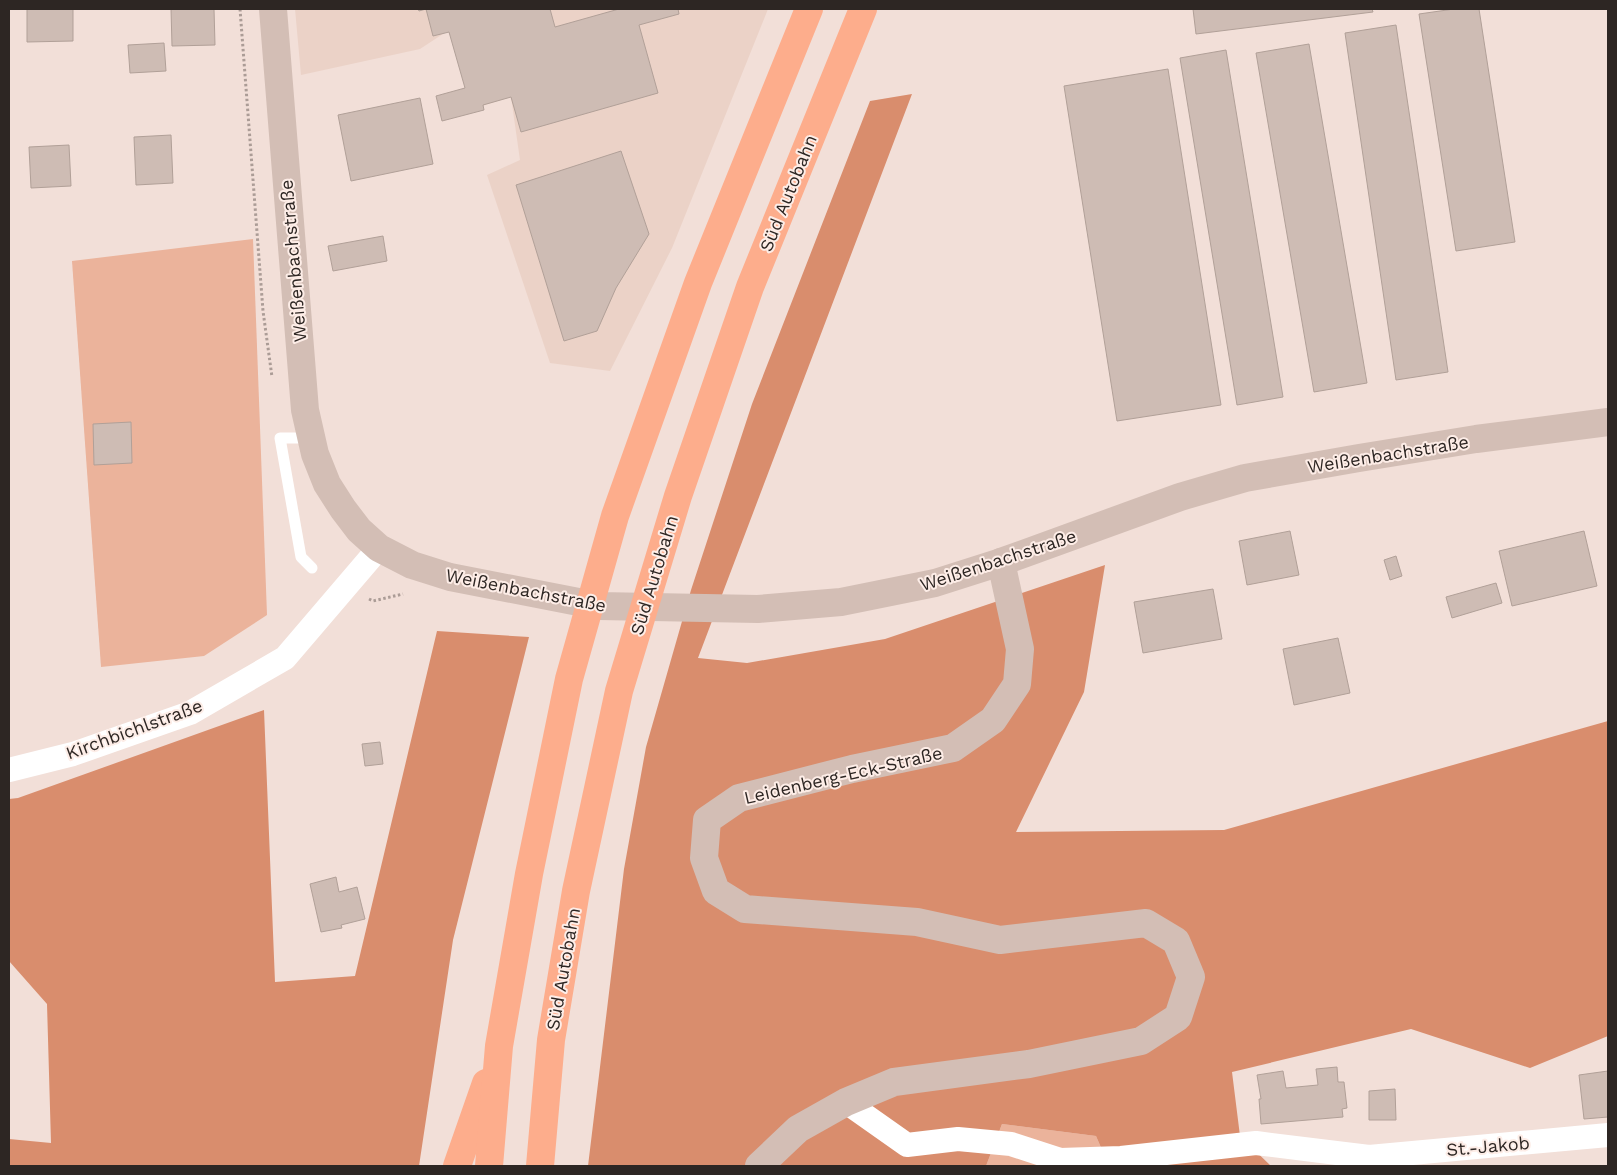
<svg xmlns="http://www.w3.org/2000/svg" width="1617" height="1175" viewBox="0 0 1617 1175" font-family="'Work Sans',sans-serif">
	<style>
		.built { fill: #ebd2c7 }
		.green { fill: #ebb39b }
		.forest { fill: #d98d6d }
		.building { fill: #cebcb4; stroke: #b1a098 }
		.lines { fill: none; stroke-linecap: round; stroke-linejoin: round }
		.path { stroke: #ab9c96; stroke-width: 3; stroke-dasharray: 2.5 2.5; stroke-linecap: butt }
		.lane { stroke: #fff; stroke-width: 11 }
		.street { stroke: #fff; stroke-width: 24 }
		.secondary { stroke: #d3beb5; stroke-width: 28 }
		.highway { stroke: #fdad8c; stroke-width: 28 }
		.labels { text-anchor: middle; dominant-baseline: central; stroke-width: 4; stroke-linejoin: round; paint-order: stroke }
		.street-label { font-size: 18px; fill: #2d2623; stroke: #fdede7 }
	</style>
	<rect width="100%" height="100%" fill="#f2dfd8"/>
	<polygon class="built" points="295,9 768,9 672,248 610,371 550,363 487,175 520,160 511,97 472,109 449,30 420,49 301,75"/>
	<g class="green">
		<polygon points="253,239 267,615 204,656 101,667 72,261"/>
		<polygon points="1002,1124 1096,1136 1109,1166 986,1166"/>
	</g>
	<g class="forest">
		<polygon points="912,94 698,658 747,663 885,639 1105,565 1084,692 1016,832 1224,830 1608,721 1608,1036 1530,1068 1411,1029 1232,1072 1240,1136 1271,1166 1109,1166 1096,1136 1002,1124 986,1166 588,1166 624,869 646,747 691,590 752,404 870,101"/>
		<polygon points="437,631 529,637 453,940 419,1166 9,1166 9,1139 51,1143 47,1004 9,961 9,799 18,798 264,710 275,982 355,976"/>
	</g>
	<g class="building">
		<polygon points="27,9 73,9 73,41 27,42"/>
		<polygon points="171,9 214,9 215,45 172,46"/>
		<polygon points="418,9 550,9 555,27 619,9 678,9 679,14 639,25 658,93 521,132 511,97 483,105 484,110 442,121 436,96 465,88 449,32 433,36 426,9 419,11"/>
		<polygon points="1193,9 1372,9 1373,12 1196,34"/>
		<polygon points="1454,9 1479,9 1515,242 1456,251 1419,14"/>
		<polygon points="1396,25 1448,372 1396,380 1345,33"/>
		<polygon points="164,43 166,71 130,73 128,45"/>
		<polygon points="1309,44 1367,383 1314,392 1256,53"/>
		<polygon points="1226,50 1283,397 1237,405 1180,58"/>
		<polygon points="1168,69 1221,405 1117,421 1064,86"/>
		<polygon points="420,98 433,164 351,181 338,115"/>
		<polygon points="171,135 173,183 136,185 134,137"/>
		<polygon points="69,145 71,186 31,188 29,147"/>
		<polygon points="621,151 649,234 616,288 597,331 564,341 516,185"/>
		<polygon points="383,236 387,261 333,271 328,246"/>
		<polygon points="131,422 132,463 94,465 93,424"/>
		<polygon points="1290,531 1299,575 1247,585 1239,541"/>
		<polygon points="1584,531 1597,586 1512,606 1499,551"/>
		<polygon points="1396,556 1402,576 1390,580 1384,560"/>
		<polygon points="1496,583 1502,603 1452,618 1446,597"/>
		<polygon points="1213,589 1222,639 1143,653 1134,602"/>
		<polygon points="1338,638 1350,693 1294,705 1283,649"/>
		<polygon points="380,742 383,764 365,766 362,744"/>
		<polygon points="336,877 339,892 357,887 365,919 341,925 342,928 321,932 310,884"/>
		<polygon points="1337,1067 1338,1082 1344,1082 1347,1108 1342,1109 1343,1117 1261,1124 1259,1099 1261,1099 1257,1075 1283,1071 1286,1088 1318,1085 1316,1069"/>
		<polygon points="1608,1071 1608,1117 1584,1119 1579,1075"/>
		<polygon points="1395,1089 1396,1120 1369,1120 1369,1091"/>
	</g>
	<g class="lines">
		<g class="path">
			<polyline points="240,9 263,311 272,377"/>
			<polyline points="369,599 373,601 403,594"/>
		</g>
		<polyline class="lane" points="311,438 280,438 301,557 312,568"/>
		<g class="street">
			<polyline points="9,770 73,754 190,713 285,658 379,548"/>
			<polyline points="846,1102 907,1145 958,1139 1011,1144 1060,1160 1121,1158 1256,1143 1369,1157 1608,1135"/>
		</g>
		<g class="secondary">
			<polyline points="273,9 305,410 315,454 327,484 343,509 359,530 379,548 412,565 450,577 599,606 758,609 841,602 935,583 1001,562 1180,497 1245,478 1359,458 1476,439 1608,422"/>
			<polyline points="759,1166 798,1129 846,1102 894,1082 1029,1064 1141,1041 1178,1017 1191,977 1176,941 1146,923 1000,940 917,922 745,909 716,891 704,858 707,820 739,798 852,769 953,748 993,720 1017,684 1020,649 1001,562"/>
		</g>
		<g class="highway">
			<polyline points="457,1166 486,1083"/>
			<polyline points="489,1166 499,1046 529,874 569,679 615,516 698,283 809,9"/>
			<polyline points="540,1166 551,1040 576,891 619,691 678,496 750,287 863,9"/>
		</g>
	</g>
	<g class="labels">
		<g class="street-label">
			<text transform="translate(788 193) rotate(-68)">Süd Autobahn</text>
			<text transform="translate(293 261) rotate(-95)">Weißenbachstraße</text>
			<text transform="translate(1388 454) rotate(-9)">Weißenbachstraße</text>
			<text transform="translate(998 560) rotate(-18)">Weißenbachstraße</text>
			<text transform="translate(654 575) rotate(-73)">Süd Autobahn</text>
			<text transform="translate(526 590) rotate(11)">Weißenbachstraße</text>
			<text transform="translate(134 729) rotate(-20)">Kirchbichlstraße</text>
			<text transform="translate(843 775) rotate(-13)">Leidenberg-Eck-Straße</text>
			<text transform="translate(563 969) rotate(-80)">Süd Autobahn</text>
			<text transform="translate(1488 1146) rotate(-5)">St.-Jakob</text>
		</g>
	</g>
	<rect width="1617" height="1175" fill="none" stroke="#2d2623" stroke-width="20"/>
</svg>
